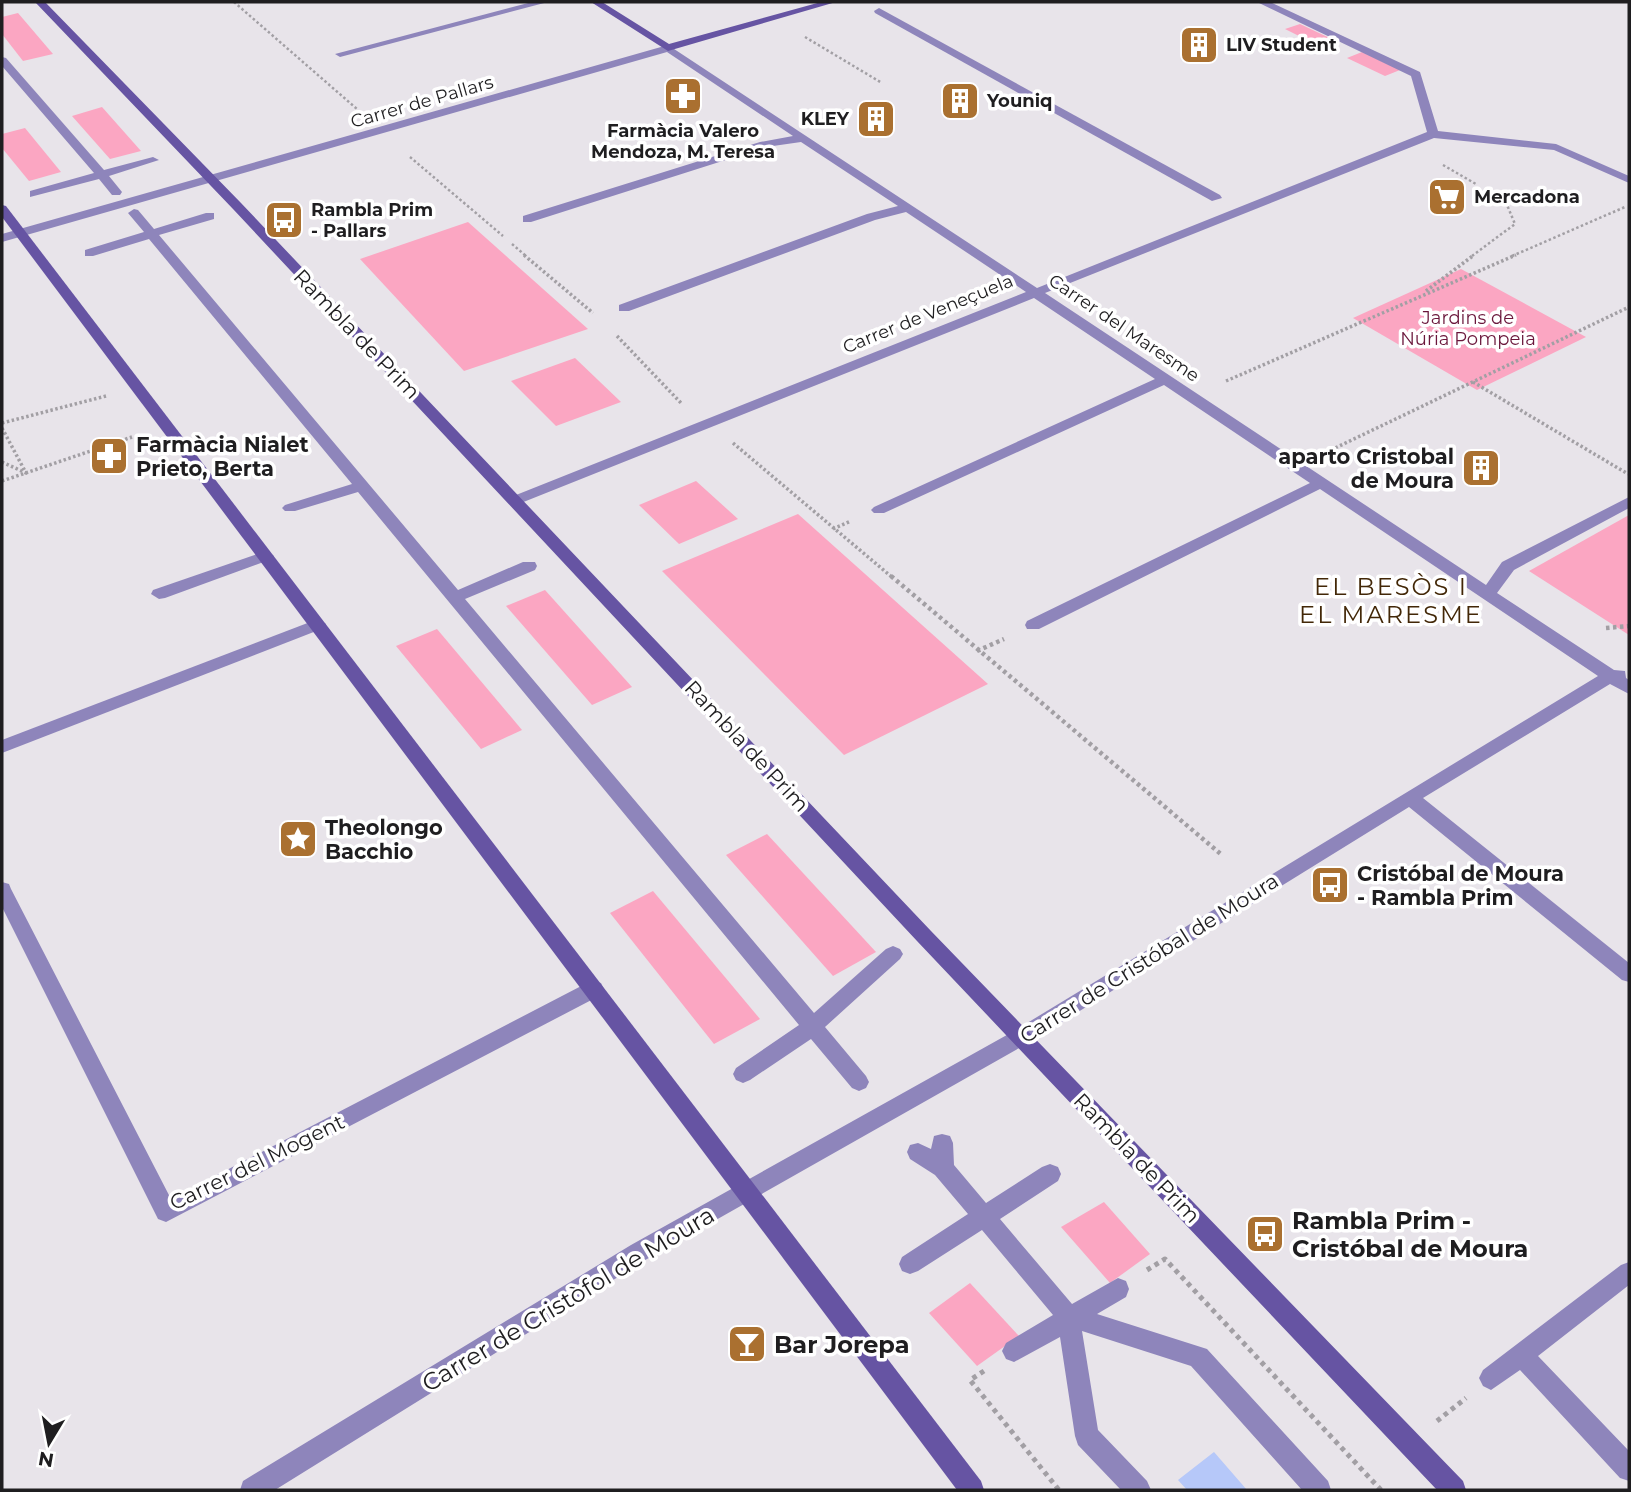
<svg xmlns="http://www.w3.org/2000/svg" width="1631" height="1492" viewBox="0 0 1631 1492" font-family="Montserrat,sans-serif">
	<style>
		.green { fill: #fba6c2 }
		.water { fill: #b6c8f9 }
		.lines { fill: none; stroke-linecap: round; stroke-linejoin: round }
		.path-far3 { stroke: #a29fa4; stroke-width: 2.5; stroke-dasharray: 2.5 2.5; stroke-linecap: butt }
		.path-far2 { stroke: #a29fa4; stroke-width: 3.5; stroke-dasharray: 2.5 2.5; stroke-linecap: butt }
		.path-far1 { stroke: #a29fa4; stroke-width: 4.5; stroke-dasharray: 3.5 3.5; stroke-linecap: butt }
		.path { stroke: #a29fa4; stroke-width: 5; stroke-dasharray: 4.5 4.5; stroke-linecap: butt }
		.street { fill: #8e85bb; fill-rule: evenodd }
		.secondary { fill: #6654a3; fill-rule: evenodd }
		.labels { text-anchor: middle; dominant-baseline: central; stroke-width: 7; stroke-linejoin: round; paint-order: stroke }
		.far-poi-label { font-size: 18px; font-weight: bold; fill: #1f1e20; stroke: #fff; text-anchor: start }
		.far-street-label { font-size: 18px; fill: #1f1e20; stroke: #fff }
		.far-park-label { font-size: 18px; fill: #6a163b; stroke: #fff }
		.street-label { font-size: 21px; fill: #1f1e20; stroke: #fff }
		.poi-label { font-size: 21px; font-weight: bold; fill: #1f1e20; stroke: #fff; text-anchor: start }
		.quarter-label { font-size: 24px; letter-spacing: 2px; fill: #422707; stroke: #fff }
		.near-poi-label { font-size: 24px; font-weight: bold; fill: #1f1e20; stroke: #fff; text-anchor: start }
		.near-street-label { font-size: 24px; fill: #1f1e20; stroke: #fff }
	</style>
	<rect width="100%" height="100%" fill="#e8e4ea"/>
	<g class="green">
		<polygon points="18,13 53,54 23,61 2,34 2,17"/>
		<polygon points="1300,24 1336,41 1321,47 1285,29"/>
		<polygon points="1362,52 1400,70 1385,76 1347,58"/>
		<polygon points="102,107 141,151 110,159 72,116"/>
		<polygon points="25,128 61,172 29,181 2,148 2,134"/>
		<polygon points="468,222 588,329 464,371 360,259"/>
		<polygon points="1461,269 1586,337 1477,390 1353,318"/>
		<polygon points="575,358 621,402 556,426 511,381"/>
		<polygon points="696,481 738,519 679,544 639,505"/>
		<polygon points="798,514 988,684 844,755 662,571"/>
		<polygon points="1629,515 1629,635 1529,571"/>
		<polygon points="545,590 632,687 592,705 506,606"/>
		<polygon points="437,629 522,730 481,749 396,646"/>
		<polygon points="767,834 876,952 833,976 726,855"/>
		<polygon points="653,891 760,1019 714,1044 610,913"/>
		<polygon points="1104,1202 1150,1254 1110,1283 1061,1227"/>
		<polygon points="970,1283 1019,1336 977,1366 929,1313"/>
	</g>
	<polygon class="water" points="1214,1452 1247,1490 1187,1490 1178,1480"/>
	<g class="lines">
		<g class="path-far3">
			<polyline points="234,2 357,109"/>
			<polyline points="805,37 882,83"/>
			<polyline points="410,157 503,236"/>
			<polyline points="1443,165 1476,184"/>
			<polyline points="512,244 526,256"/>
			<polyline points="1472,256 1515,224 1507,205"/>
			<polyline points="1512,256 1625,207"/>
		</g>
		<g class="path-far2">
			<polyline points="524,255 593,313"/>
			<polyline points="1426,291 1474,255"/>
			<polyline points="617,336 681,403"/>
			<polyline points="1226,381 1516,255"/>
			<polyline points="1473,382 1628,474"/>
			<polyline points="2,423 106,396"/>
			<polyline points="2,428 26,473 2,462"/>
			<polyline points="733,443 893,578"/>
			<polyline points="1331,450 1629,307"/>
			<polyline points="2,481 132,437"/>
			<polyline points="833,529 851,521"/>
		</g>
		<g class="path-far1">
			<polyline points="891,576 1222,855"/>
			<polyline points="1606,628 1629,626"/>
			<polyline points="977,651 1004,639"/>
		</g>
		<g class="path">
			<polyline points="1147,1270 1165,1259 1381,1490"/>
			<polyline points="984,1371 970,1380 1059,1490"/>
			<polyline points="1437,1421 1466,1398"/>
		</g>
		<g class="street">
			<polygon points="532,2 548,2 340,57 335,54"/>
			<polygon points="1257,2 1270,2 1420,72 1438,131 1556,144 1629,176 1629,183 1554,150 1434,138 1045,293 1486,585 1502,562 1629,497 1629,508 1514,570 1497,593 1614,670 1625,671 1626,678 1629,680 1629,694 1610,684 1423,798 1629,963 1629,982 1622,980 1409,807 1028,1043 647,1259 275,1490 240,1490 243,1481 631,1245 1014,1031 1598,676 1320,489 1039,629 1027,629 1025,625 1027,621 1310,483 1164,385 884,513 874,513 871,510 874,507 1155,379 1034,298 521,503 511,503 508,500 511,497 1026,292 906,212 875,220 629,311 619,311 619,305 867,214 898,206 801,142 766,147 531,222 523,222 523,216 760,142 793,136 667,52 2,242 2,234 668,45 1037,288 1427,132 1411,76"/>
			<polygon points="879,8 1220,195 1222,198 1212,201 875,13 874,11"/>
			<polygon points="2,57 6,58 104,170 153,157 159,160 109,176 122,192 120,195 112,195 99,179 30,197 30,191 94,173 2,66"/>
			<polygon points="134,209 138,210 154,229 206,213 214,213 214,219 159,235 458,590 523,562 535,562 537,566 535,570 465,599 814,1013 886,949 893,946 900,949 903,954 900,959 825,1027 866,1076 869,1082 866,1088 859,1091 852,1088 811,1039 750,1080 743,1083 736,1080 733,1074 736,1068 799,1025 358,492 295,511 285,511 282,508 285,505 352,484 149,239 93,256 85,256 85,250 144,232 128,213"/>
			<polygon points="266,551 274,556 272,559 165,598 159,599 151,594 153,590"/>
			<polygon points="318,619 326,624 324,628 2,753 2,740"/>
			<polygon points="2,882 9,884 11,889 171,1199 587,983 594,981 601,983 604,989 601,995 166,1222 158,1219 2,907"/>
			<polygon points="942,1134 950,1136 953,1143 954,1165 986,1203 1042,1167 1050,1164 1058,1167 1061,1174 1058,1181 1000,1219 1072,1304 1118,1278 1126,1281 1129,1289 1126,1297 1097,1314 1207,1349 1328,1481 1331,1490 1302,1490 1191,1366 1082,1331 1098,1430 1147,1481 1151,1490 1121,1490 1078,1445 1075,1436 1060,1337 1014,1362 1006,1359 1002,1351 1006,1343 1053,1315 982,1230 918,1271 910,1274 902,1271 899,1264 902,1257 968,1214 935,1175 910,1159 907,1152 910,1145 918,1143 931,1149 934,1136"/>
			<polygon points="1629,1262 1629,1285 1538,1356 1629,1451 1629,1481 1620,1478 1520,1370 1491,1390 1483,1386 1479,1378 1483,1370 1621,1265"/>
		</g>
		<g class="secondary">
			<polygon points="35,2 45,2 241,203 931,931 1463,1481 1466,1490 1437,1490 917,941 233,209"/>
			<polygon points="591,2 602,2 669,44 821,2 836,2 668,51"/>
			<polygon points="2,205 6,206 981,1481 984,1490 957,1490 2,217"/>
		</g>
	</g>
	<defs>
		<symbol id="building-square" viewBox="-11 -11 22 22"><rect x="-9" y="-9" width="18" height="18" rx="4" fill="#aa7030" stroke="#fff"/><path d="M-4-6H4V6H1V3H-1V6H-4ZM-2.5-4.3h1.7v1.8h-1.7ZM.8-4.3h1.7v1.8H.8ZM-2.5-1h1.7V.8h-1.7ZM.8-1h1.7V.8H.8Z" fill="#fff"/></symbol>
		<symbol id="pharmacy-square" viewBox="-11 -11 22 22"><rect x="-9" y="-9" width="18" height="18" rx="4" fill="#aa7030" stroke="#fff"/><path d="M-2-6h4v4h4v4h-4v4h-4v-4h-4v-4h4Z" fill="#fff"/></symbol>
		<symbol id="supermarket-square" viewBox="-11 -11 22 22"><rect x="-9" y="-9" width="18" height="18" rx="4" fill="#aa7030" stroke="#fff"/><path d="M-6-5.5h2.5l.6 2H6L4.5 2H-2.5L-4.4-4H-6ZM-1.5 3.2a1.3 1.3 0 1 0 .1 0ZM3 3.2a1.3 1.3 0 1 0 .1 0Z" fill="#fff"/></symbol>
		<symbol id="bus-square" viewBox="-11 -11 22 22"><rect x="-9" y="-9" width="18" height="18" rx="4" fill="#aa7030" stroke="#fff"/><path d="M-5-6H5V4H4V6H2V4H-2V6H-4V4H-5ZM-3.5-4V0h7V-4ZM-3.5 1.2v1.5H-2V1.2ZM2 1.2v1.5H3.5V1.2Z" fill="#fff"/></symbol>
		<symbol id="sight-square" viewBox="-11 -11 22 22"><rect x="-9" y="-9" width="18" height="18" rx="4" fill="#aa7030" stroke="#fff"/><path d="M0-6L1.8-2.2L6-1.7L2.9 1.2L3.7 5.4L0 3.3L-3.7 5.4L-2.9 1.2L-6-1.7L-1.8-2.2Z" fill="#fff"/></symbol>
		<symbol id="bar-square" viewBox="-11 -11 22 22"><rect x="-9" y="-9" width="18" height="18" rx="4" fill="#aa7030" stroke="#fff"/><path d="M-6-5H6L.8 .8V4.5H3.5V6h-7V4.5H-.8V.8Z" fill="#fff"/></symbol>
	</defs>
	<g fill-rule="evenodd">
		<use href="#building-square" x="1177" y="23" width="44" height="44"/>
		<use href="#pharmacy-square" x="661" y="74" width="44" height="44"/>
		<use href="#building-square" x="938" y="79" width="44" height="44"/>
		<use href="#building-square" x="854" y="97" width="44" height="44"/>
		<use href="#supermarket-square" x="1425" y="175" width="44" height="44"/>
		<use href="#bus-square" x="262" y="198" width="44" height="44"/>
		<use href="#pharmacy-square" x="87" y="434" width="44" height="44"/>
		<use href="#building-square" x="1459" y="446" width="44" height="44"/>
		<use href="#sight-square" x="276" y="817" width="44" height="44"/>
		<use href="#bus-square" x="1308" y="863" width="44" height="44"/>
		<use href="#bus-square" x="1243" y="1212" width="44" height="44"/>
		<use href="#bar-square" x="725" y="1322" width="44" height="44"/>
	</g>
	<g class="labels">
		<g class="far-poi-label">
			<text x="1226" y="45">LIV Student</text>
			<text x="987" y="101">Youniq</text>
			<text x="849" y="119" text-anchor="end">KLEY</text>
			<text x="683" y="131" text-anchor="middle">Farmàcia Valero<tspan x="683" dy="21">Mendoza, M. Teresa</tspan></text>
			<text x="1474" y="197">Mercadona</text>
			<text x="311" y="210">Rambla Prim<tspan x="311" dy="21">- Pallars</tspan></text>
		</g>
		<g class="far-street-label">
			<text transform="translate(422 102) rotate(-16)">Carrer de Pallars</text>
			<text transform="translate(928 314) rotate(-22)">Carrer de Veneçuela</text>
			<text transform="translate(1124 328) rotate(34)">Carrer del Maresme</text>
		</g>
		<g class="far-park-label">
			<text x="1468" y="318">Jardins de<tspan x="1468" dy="21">Núria Pompeia</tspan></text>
		</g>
		<g class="street-label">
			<text transform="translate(357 334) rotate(46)">Rambla de Prim</text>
			<text transform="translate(747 746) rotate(47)">Rambla de Prim</text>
			<text transform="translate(1149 958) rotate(-32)">Carrer de Cristóbal de Moura</text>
			<text transform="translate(1137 1158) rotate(46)">Rambla de Prim</text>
			<text transform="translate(257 1162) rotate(-26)">Carrer del Mogent</text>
		</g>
		<g class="poi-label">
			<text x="136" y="444">Farmàcia Nialet<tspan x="136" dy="24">Prieto, Berta</tspan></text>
			<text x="1454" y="456" text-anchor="end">aparto Cristobal<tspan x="1454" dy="24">de Moura</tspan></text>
			<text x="325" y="827">Theolongo<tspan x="325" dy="24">Bacchio</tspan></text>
			<text x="1357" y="873">Cristóbal de Moura<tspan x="1357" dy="24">- Rambla Prim</tspan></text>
		</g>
		<g class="quarter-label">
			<text x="1391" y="586">EL BESÒS I<tspan x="1391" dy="28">EL MARESME</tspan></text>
		</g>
		<g class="near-poi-label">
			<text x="1292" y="1220">Rambla Prim -<tspan x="1292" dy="28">Cristóbal de Moura</tspan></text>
			<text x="774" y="1344">Bar Jorepa</text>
		</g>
		<g class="near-street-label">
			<text transform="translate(568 1299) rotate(-31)">Carrer de Cristòfol de Moura</text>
		</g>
	</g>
	<rect width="1631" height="1492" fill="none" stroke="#1f1e20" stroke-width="7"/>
	<g transform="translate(49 1443) rotate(190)" stroke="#ffffff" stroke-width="5" paint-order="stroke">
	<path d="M0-5L12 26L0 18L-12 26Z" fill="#1f1e20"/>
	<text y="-10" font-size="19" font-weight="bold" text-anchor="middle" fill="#1f1e20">N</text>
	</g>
</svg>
